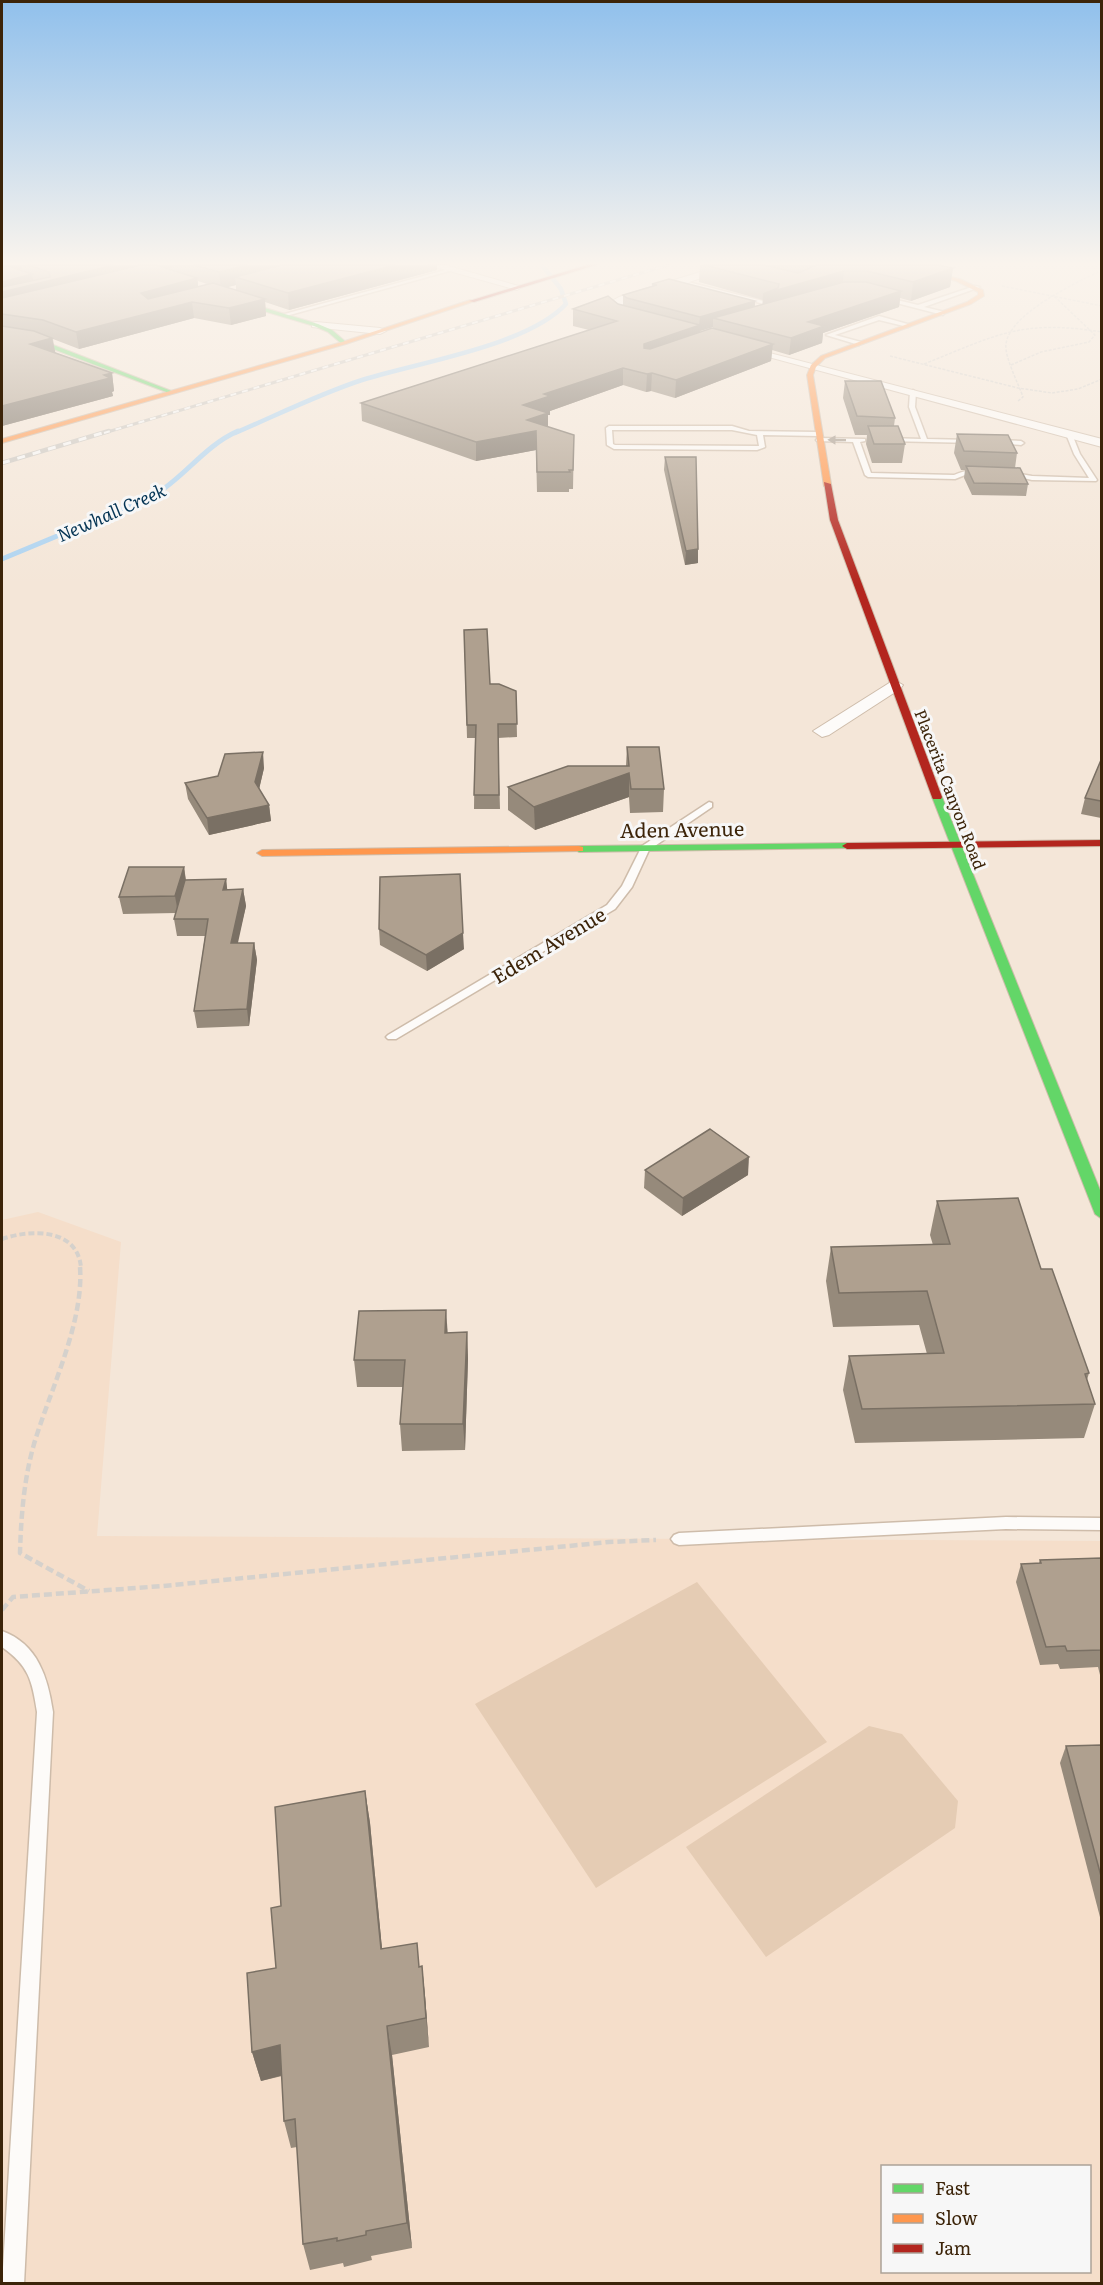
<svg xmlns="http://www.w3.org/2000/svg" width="1103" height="2285" viewBox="0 0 1103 2285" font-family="Literata,serif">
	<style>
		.built { fill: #f5deca; fill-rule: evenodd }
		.green { fill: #e5ccb4 }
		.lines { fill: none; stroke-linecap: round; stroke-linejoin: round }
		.stream-far1 { stroke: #add3f1; stroke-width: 4.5 }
		.stream { stroke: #add3f1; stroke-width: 5 }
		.lane-casing { stroke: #cebcaa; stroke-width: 3 }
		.street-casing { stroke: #cebcaa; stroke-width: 2 }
		.fast-casing { stroke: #cebcaa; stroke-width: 2 }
		.slow-casing { stroke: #cebcaa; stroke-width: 2 }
		.jam-casing { stroke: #cebcaa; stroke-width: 2 }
		.path-far2 { stroke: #d5d1cc; stroke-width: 1.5; stroke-dasharray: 3 1.5; stroke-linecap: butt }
		.path-far1 { stroke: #d5d1cc; stroke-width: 4; stroke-dasharray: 6 3; stroke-linecap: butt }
		.path { stroke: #d5d1cc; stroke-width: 4.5; stroke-dasharray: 8 4; stroke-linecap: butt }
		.lane { fill: #fdfbf9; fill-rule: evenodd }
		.street { fill: #fdfbf9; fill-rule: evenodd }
		.fast { fill: #63d668; fill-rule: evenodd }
		.slow { fill: #ff974d; fill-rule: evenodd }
		.jam { fill: #b3261e; fill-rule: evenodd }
		.rail-far1-casing { stroke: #cbc7c1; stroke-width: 3 }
		.rail-casing { stroke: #cbc7c1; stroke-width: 4.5 }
		.rail-far1 { stroke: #f7f7f7; stroke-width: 2; stroke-dasharray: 6; stroke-linecap: butt }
		.rail { stroke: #f7f7f7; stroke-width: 3; stroke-dasharray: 8; stroke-linecap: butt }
		.wall { fill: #968a7b; fill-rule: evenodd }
		.shaded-wall { fill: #7a7064 }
		.building { fill: #afa08f; stroke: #7a7064; stroke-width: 1.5 }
		.oneway { fill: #a69a8d }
		.labels { text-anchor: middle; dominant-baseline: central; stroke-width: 6; stroke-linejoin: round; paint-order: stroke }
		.far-street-label { font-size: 16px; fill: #3c2409; stroke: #f7f7f7 }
		.far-water-label { font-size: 18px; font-style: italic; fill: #043454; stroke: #f7f7f7 }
		.street-label { font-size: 20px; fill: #3c2409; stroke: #f7f7f7 }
	</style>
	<rect width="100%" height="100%" fill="#f4e6d8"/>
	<path class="built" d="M 38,1212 L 121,1242 L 97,1536 L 1101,1541 L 1101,2283 L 2,2283 L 2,1220 ZM 882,2166 L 1090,2166 L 1090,2272 L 882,2272 Z"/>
	<g class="green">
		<polygon points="697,1582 827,1742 596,1888 475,1704"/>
		<polygon points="869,1726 902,1734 958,1801 955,1828 766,1957 686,1847"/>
	</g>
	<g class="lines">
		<path class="stream-far1" d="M 235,433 C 277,415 319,394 362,380 C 419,362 527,346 566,304 L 561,289 L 542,265"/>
		<path class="stream" d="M 2,559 L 153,496 C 184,478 204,446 238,431"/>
		<defs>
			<g id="lane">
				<polygon points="449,269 453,270 286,316 281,315"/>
				<polygon points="680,280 775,304 776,305 766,308 768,305 678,282"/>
				<polygon points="975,286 980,287 924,307 945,312 943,315 881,299 884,297 918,305"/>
				<polygon points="879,316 911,325 908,327 879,320 835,335 861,342 859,345 826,335"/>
				<polygon points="913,390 916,392 915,407 927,439 972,440 975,442 974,443 887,441 886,440 889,438 921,439 909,407 910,392"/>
				<path d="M 609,426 L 732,426 L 749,431 L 818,432 L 821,434 L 818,436 L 763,435 L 765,447 L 757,450 L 614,449 L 607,445 L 606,428 ZM 612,430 L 732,430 L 757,435 L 759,446 L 615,445 L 613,444 Z"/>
				<polygon points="1069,432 1072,434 1080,454 1097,480 1096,481 1032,480 1006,474 1009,472 1032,476 1089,478 1074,454 1066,434"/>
				<path d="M 819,438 L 865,439 L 865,441 L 860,442 L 871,473 L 954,475 C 963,471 974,468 982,473 L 979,475 L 965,475 L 955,479 L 868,477 L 865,475 L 853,442 L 817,441 L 816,440 Z"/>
				<polygon points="998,440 1021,441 1024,443 1021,445 996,443 995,442"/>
				<polygon points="709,802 712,803 712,807 649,850 632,887 615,909 396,1039 388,1039 386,1037 388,1035 607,905 622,886 642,846"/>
				<polygon points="1006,1517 1102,1518 1102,1530 1006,1529 679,1545 674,1543 671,1539 674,1535 679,1533"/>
				<path d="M 2,1631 C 38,1644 48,1678 53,1712 L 24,2284 L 2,2284 L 37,1712 C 32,1680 29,1666 2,1647 Z"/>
			</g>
			<g id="street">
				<polygon points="428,265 445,265 522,287 517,290"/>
				<polygon points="723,265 739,265 619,306 626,314 641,318 641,322 618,318 607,309 610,302 619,297"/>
				<polygon points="316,322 380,328 386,331 380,334 312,327 312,323"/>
				<polygon points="735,344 1102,439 1102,447 735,348"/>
				<polygon points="894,680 903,685 900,689 829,735 822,737 813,731"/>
			</g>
			<g id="fast">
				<polygon points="222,295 318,324 332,330 347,343 342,344 328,332 314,326 220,298"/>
				<polygon points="2,334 43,341 174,392 169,393 40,344 2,338"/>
				<polygon points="937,794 942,797 1102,1195 1102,1219 1095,1214 932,797"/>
				<polygon points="847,843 852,846 851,848 579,852 574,849 579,846"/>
			</g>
			<g id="slow">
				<polygon points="890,265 900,265 960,279 983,290 984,296 971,304 825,358 816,367 813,375 831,484 824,486 807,375 811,365 821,356 967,302 978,295 978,292 956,281"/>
				<polygon points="470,300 475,301 346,344 2,443 2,439 342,342"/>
				<polygon points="579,846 583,847 583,851 262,856 257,853 262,850"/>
			</g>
			<g id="jam">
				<polygon points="587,265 596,265 474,302 469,301"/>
				<polygon points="824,482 831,484 838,520 942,797 941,799 933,799 932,797 830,520"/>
				<polygon points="1102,840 1102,846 847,849 842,846 847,843"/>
			</g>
		</defs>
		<use href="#lane" class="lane-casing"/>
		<use href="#street" class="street-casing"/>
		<use href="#fast" class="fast-casing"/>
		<use href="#slow" class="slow-casing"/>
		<use href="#jam" class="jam-casing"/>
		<g class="path-far2">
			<polyline points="1002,286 1102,306"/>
			<polyline points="890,356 1018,388 1052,393 1078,389 1102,379"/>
			<path d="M 924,364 C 997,335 1020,319 1102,332"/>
			<polyline points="1011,365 1041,352 1089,342 1095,335 1053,295"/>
			<path d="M 1018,401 L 1023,397 C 1019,385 1004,356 1006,344 C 1010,313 1076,283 1102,270"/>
		</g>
		<path class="path-far1" d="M 2,1239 C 31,1229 78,1228 81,1268"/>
		<g class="path">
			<path d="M 80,1267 C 84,1323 50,1390 34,1444 C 24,1479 21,1516 20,1553 L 89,1591"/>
			<polyline points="2,1610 13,1597 163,1586 609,1542 656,1540"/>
		</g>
		<use href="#lane" class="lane"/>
		<use href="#street" class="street"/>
		<use href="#fast" class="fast"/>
		<use href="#slow" class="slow"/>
		<use href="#jam" class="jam"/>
		<defs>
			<polyline id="rail-far1" points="104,433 668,265"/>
			<polyline id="rail" points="2,463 109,431"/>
		</defs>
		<use href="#rail-far1" class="rail-far1-casing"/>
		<use href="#rail" class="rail-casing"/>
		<use href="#rail-far1" class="rail-far1"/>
		<use href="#rail" class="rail"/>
	</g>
	<g class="wall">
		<path d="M 2,265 L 437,265 L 437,270 L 289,310 L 265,302 L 266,316 L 231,325 L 194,318 L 79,349 L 53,339 L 55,353 L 112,373 L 114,391 L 112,392 L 113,396 L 2,426 ZM 198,281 L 207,284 L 198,287 ZM 236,285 L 236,290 L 226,287 Z"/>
		<path d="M 700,265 L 938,265 L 953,268 L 950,287 L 911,301 L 900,298 L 899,307 L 823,333 L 822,343 L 789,355 L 772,350 L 771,361 L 675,398 L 651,391 L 646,392 L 623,385 L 550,411 L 550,415 L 548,415 L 548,427 L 574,435 L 573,489 L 569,489 L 569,492 L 537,492 L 536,450 L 476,461 L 362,421 L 361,403 L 589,330 L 573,326 L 573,309 L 618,304 L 623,305 L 623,295 L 652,286 L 652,284 L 755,301 L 755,307 L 763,304 L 763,300 L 699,282 ZM 713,327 L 713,328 L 700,332 L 700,331 Z"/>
		<polygon points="845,381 895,418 894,426 905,444 902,463 872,463 866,444 867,435 855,435 843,398"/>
		<polygon points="957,434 1017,453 1015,468 1028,484 1026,496 972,495 964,478 965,470 961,470 954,453"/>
		<polygon points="665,457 698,563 685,565 664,470"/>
		<polygon points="464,630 490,684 516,691 517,737 498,738 500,809 474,809 475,738 467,738"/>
		<polygon points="627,747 664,789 663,812 630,813 629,797 535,830 508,810 508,787 626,766"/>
		<polygon points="1101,760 1101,818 1081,814 1085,798"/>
		<polygon points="264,768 259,789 269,805 271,821 209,835 188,799 185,783"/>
		<polygon points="184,867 186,880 226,879 227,890 243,889 246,906 237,943 254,943 257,960 249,1026 197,1028 194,1011 205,936 177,936 174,919 176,913 123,914 119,897"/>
		<polygon points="379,929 464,949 427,971 380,945"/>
		<polygon points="645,1170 748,1175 682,1216 644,1188"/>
		<polygon points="937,1201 1041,1269 1089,1373 1087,1380 1095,1404 1084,1438 855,1443 843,1390 849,1356 927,1354 919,1325 833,1327 826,1281 831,1247 933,1245 930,1235"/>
		<polygon points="467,1332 468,1359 465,1450 402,1451 400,1424 403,1387 357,1387 354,1360 447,1333"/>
		<polygon points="1101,1558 1101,1679 1098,1667 1060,1669 1058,1664 1040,1665 1016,1582 1021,1564 1039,1563 1040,1560"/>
		<polygon points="1101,1745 1101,1921 1060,1763 1066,1746"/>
		<polygon points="365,1791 370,1823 382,1949 419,1967 422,1966 425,1996 429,2047 392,2055 412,2248 371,2256 372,2260 344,2267 343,2263 310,2270 303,2244 297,2147 291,2148 284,2121 282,2076 261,2081 252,2052 276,1968 281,1906"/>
	</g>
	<g class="shaded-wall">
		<polygon points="2,265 21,265 22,269 2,274"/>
		<polygon points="114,265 139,265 140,275 2,309 2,282 32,274 34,284"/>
		<polygon points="160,265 172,265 172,268 161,270"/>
		<polygon points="247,265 309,265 235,277 236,285 221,289 219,272"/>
		<polygon points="395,265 437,265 437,270 289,310 288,293"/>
		<polygon points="953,268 950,287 911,301 913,282"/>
		<polygon points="844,271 842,290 762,313 763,294"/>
		<polygon points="197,278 199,294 143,310 141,293"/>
		<polygon points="901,291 899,307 823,333 822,343 789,355 791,338 808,322"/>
		<polygon points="265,299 266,316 231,325 229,308"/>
		<polygon points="755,301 754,315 713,318 713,327 700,331 699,342 643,361 644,344 699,325 700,317"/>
		<polygon points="192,302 194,318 79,349 76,332"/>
		<polygon points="52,338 56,355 30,344"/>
		<polygon points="773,344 771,361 675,398 676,380"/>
		<polygon points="623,368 623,385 550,411 550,415 548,415 548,432 536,450 476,461 476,442 523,405 544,394"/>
		<polygon points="112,373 114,391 112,392 113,396 2,426 2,406"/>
		<polygon points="652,373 651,391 646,392 647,374"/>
		<polygon points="698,549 698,563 685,565 686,551"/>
		<polygon points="263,752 264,768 257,798 255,782"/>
		<polygon points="629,773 629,797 535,830 534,807"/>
		<polygon points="269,805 271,821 209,835 207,818"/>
		<polygon points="184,867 186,884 178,913 175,896"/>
		<polygon points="226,879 228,896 223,890"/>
		<polygon points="243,889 246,906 234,961 231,943"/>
		<polygon points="463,933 464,949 427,971 426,955"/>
		<polygon points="254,943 257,960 249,1026 247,1009"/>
		<polygon points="749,1157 748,1175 682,1216 683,1198"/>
		<polygon points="446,1310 448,1337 445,1333"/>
		<polygon points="467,1332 468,1359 465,1450 463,1424"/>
		<polygon points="365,1791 370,1823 385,1980 381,1949"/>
		<polygon points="422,1966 425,1996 429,2047 426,2018"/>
		<polygon points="387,2026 392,2055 412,2248 407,2223"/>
		<polygon points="280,2045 287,2074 261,2081 252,2052"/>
	</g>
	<g class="building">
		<polygon points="28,265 114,265 2,292 2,287 50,277 49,272"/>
		<polygon points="141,265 156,265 197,278 141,293 148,299 213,283 265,299 229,308 192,302 76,332 43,320 2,314 2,298"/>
		<polygon points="194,265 247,265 219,272"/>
		<polygon points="282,265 395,265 288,293 235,277"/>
		<polygon points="704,265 763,265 798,273 817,265 938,265 953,268 913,282 867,271 844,271 763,294 778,288 779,284"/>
		<polygon points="8,266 32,274 2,282 2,267"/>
		<polygon points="669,279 755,301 700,317 627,298 623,295 657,285 652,284"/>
		<polygon points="844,282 866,282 901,291 808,322 824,326 791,338 713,318"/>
		<polygon points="608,296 618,304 700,325 644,344 644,348 650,349 712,328 773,344 676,380 652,373 647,374 623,368 544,394 550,396 523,405 548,413 527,420 574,435 573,470 569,470 570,472 537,472 536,431 476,442 361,403 617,321 573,309"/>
		<polygon points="2,326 34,331 52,338 30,344 112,373 104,375 110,378 2,406"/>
		<polygon points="845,381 881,381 895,418 857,416"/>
		<polygon points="868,426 898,426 905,444 874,444"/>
		<polygon points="957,434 1008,435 1017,453 964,451"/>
		<polygon points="665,457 696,457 698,549 686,551"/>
		<polygon points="966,466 1020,468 1028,484 974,483"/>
		<polygon points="487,629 490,684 499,684 516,691 517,724 498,724 499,795 474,795 476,725 467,725 464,630"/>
		<polygon points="627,747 659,747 664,789 631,789 629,773 534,807 508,787 568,766 629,766"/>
		<polygon points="263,752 255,782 269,805 207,818 185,783 218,776 225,754"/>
		<polygon points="1101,760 1101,801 1085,798"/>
		<polygon points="129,867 184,867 175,896 119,897"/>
		<polygon points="460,874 463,933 426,955 379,929 380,877"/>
		<polygon points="226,879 223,890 243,889 231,943 254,943 247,1009 194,1011 208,919 174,919 185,880"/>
		<polygon points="710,1129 749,1157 683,1198 645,1170"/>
		<polygon points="1018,1198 1041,1269 1052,1269 1089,1373 1085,1374 1095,1404 862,1409 849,1356 944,1353 927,1291 839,1293 831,1247 950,1244 937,1201"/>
		<polygon points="446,1310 445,1333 467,1332 463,1424 400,1424 405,1360 354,1360 359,1311"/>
		<polygon points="1101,1558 1101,1650 1067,1651 1065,1646 1046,1647 1021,1564 1041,1563 1040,1560"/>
		<polygon points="1101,1745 1101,1876 1066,1746"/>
		<polygon points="365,1791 381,1949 417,1943 419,1967 422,1966 426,2018 387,2026 407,2223 366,2231 366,2235 337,2241 337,2238 303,2244 295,2119 284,2121 280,2045 252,2052 247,1973 276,1968 271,1908 281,1906 275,1807"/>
	</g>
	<defs><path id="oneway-solid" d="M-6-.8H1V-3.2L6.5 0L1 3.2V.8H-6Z" transform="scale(1.5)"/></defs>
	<use class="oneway" href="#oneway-solid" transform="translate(837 440) rotate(-179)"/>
	<linearGradient id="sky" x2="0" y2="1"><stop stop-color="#90c0ec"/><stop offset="0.45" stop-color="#faf4ed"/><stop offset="1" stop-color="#faf4ed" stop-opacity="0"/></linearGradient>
	<rect width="1103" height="585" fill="url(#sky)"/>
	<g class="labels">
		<g class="far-street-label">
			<text transform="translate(951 789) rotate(69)">Placerita Canyon Road</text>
		</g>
		<g class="far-water-label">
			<text transform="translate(111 512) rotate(-24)">Newhall Creek</text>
		</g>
		<g class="street-label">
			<text transform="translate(682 828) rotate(-1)">Aden Avenue</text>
			<text transform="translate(548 944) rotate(-31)">Edem Avenue</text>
		</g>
	</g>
	<rect width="1103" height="2285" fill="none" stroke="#3c2409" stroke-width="6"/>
	<rect x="881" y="2165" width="210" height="108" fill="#f7f7f7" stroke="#aca398" stroke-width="1.5"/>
	<rect x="893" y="2184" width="30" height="9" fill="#63d668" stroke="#aca398" stroke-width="1.5"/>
	<text x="935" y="2195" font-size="18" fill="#3c2409">Fast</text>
	<rect x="893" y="2214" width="30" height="9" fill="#ff974d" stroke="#aca398" stroke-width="1.5"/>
	<text x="935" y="2225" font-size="18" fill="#3c2409">Slow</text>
	<rect x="893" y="2244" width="30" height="9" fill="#b3261e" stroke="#aca398" stroke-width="1.5"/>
	<text x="935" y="2255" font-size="18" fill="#3c2409">Jam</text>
</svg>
